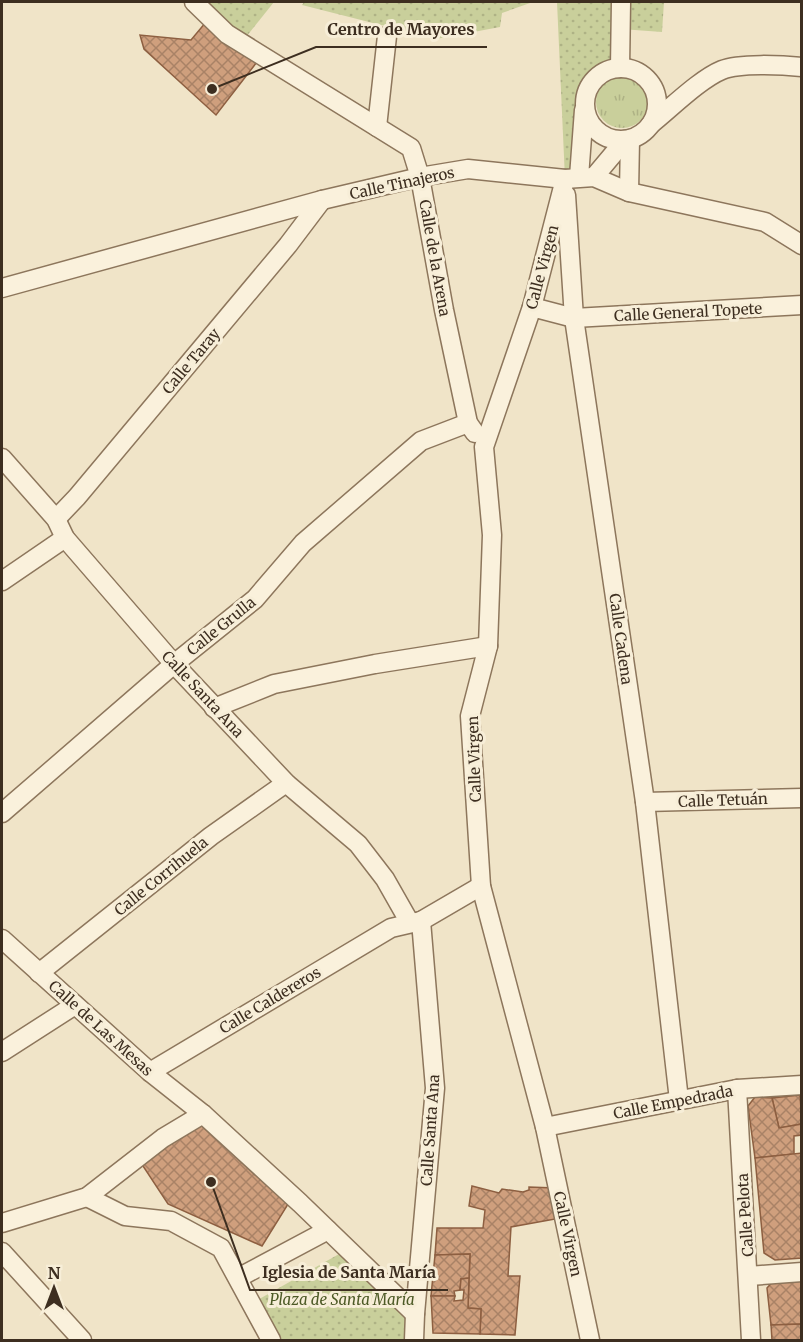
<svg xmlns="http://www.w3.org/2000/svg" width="803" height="1342" viewBox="0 0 803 1342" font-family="Merriweather,serif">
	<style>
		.grass { fill: url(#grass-tufts) }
		.park { fill: url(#park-dots) }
		.building { fill: url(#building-cross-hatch); stroke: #8d5f41; stroke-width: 1.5 }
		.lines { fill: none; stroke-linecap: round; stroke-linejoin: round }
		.street-casing { stroke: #8d765c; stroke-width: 21 }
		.street { stroke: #faf1dc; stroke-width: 18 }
		.labels { text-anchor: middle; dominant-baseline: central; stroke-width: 6; stroke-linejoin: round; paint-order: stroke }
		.street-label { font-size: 15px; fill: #3d2e20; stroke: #f7eed8 }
		.park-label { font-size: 15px; font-style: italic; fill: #4d5a26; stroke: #f7eed8 }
		.leader { fill: none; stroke: #3d2e20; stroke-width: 2 }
		.callout-dot { fill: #3d2e20; stroke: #f7eed8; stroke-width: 2 }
		.callout-label { font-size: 16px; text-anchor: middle; font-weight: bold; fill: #3d2e20; stroke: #f7eed8; stroke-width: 6; stroke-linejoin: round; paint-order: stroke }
	</style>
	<defs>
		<pattern id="grass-tufts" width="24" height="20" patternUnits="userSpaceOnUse" patternTransform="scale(1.5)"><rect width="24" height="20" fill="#c9cf9b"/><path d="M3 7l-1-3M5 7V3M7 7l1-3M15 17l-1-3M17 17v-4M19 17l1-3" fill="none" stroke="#aeb285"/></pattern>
		<pattern id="park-dots" width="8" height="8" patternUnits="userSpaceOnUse" patternTransform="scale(1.5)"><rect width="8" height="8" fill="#c9cf9b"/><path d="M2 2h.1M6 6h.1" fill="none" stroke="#aeb285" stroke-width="1.8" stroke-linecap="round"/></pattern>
		<pattern id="building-cross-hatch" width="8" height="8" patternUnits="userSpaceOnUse" patternTransform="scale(1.5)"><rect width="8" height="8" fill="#cf9f7d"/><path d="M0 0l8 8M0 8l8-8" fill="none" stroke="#a98266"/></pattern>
	</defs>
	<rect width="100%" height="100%" fill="#f0e4c8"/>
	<circle class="grass" cx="622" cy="102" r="26"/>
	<g class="park">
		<polygon points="201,2 274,2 246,37"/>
		<polygon points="304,2 533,2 502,13 500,27 436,39 302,5"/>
		<path d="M 557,2 L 664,2 L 662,32 L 621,29 L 620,68 C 611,71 601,72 594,80 C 580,94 581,155 579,177 L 565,179 Z"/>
		<polygon points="348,1249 415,1314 414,1340 271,1340 252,1303"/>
	</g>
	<g class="building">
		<polygon points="206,22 257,62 216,115 144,49 140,35 191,40"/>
		<polygon points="800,1095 802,1124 779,1128 772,1098"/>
		<polygon points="755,1097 772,1098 779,1128 802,1124 802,1135 794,1136 794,1154 755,1158 748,1106"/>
		<polygon points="200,1123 290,1201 262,1246 168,1204 141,1163"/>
		<polygon points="802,1153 802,1258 775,1260 764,1253 755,1158"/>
		<polygon points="472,1186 499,1193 502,1189 523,1192 529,1190 529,1187 555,1188 561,1218 511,1227 508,1276 520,1276 515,1335 480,1334 481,1309 468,1308 470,1254 435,1255 437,1228 483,1228 485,1210 469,1206"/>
		<polygon points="470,1254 469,1278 461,1279 460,1290 454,1291 455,1296 431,1296 435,1255"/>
		<polygon points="802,1276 802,1324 771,1325 767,1288 776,1278"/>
		<polygon points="469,1278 468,1308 481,1309 480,1334 433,1333 431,1296 455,1296 454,1301 463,1300 464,1290 460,1290 461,1279"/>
		<polygon points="802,1324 802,1340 772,1340 771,1325"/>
	</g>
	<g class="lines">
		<defs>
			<g id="street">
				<polyline points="194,2 227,34 411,148 420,177 444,310 468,423 475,433"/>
				<polyline points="620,68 621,2"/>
				<circle cx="621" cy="104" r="36"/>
				<path d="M 651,124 C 671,108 700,79 722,70 C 739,63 782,65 802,67"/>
				<polyline points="377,127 387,36"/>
				<polyline points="579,177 584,110"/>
				<polyline points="594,177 625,140"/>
				<polyline points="565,179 532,307 484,447 492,535 488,646 470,716 481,886 545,1127 590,1340"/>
				<polyline points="629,192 630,139"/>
				<polyline points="566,195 574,318 645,802 679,1100"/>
				<polyline points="2,288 322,200 420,177 468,169 565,179 594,177 629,192 765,222 802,245"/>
				<polyline points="532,307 574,318 802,305"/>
				<polyline points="2,458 56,519 65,538 174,664 286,783 358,844 385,879 410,923"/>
				<polyline points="56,519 77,497 288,245 322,200"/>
				<polyline points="2,581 65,538"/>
				<polyline points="214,708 274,684 375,664 488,646"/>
				<polyline points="645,802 802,798"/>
				<polyline points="2,813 174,664 255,599 303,543 421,441 468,423"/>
				<polyline points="421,921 481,886"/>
				<polyline points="2,939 150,1072 203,1114 300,1203 415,1314"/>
				<polyline points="39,973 211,836 286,783"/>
				<polyline points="2,1052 75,1005"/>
				<polyline points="150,1072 391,928 421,921 435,1088 415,1314 414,1340"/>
				<polyline points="737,1089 751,1340"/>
				<polyline points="545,1127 737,1089 802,1085"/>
				<polyline points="87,1197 125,1216 171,1221 221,1248 271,1340"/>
				<polyline points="2,1223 87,1197 163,1138 203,1114"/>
				<polyline points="2,1252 82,1340"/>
				<polyline points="749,1276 802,1272"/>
				<polyline points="238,1278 328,1230"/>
			</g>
		</defs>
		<use href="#street" class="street-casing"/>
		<use href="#street" class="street"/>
	</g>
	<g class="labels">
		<g class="street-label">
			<text transform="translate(402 183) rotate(-12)">Calle Tinajeros</text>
			<text transform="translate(435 258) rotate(80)">Calle de la Arena</text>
			<text transform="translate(542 267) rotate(-75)">Calle Virgen</text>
			<text transform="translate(688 312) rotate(-3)">Calle General Topete</text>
			<text transform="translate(191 361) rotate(-50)">Calle Taray</text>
			<text transform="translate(221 626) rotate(-39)">Calle Grulla</text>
			<text transform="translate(621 639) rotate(82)">Calle Cadena</text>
			<text transform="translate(203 694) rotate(47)">Calle Santa Ana</text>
			<text transform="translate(474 759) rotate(-92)">Calle Virgen</text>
			<text transform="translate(723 800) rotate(-2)">Calle Tetuán</text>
			<text transform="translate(161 876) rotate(-39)">Calle Corrihuela</text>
			<text transform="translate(270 1000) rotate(-31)">Calle Caldereros</text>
			<text transform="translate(101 1028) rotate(42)">Calle de Las Mesas</text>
			<text transform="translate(673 1102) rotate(-11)">Calle Empedrada</text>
			<text transform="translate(430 1130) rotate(-86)">Calle Santa Ana</text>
			<text transform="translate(745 1215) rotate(-94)">Calle Pelota</text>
			<text transform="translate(568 1234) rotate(78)">Calle Virgen</text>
		</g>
		<g class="park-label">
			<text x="342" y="1299">Plaza de Santa María</text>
		</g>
	</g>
	<path class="leader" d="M212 89L316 47H487M211 1182L250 1290H448"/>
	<g class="callout-dot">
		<circle cx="212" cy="89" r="6"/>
		<circle cx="211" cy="1182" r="6"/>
	</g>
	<g class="callout-label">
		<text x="401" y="35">Centro de Mayores</text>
		<text x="349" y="1278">Iglesia de Santa María</text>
	</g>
	<rect width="803" height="1342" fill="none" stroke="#3d2e20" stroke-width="6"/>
	<g transform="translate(54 1288)" stroke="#f7eed8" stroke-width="4.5" paint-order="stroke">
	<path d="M0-4.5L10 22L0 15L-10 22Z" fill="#3d2e20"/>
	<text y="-9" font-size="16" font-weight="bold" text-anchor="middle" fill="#3d2e20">N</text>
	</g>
</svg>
